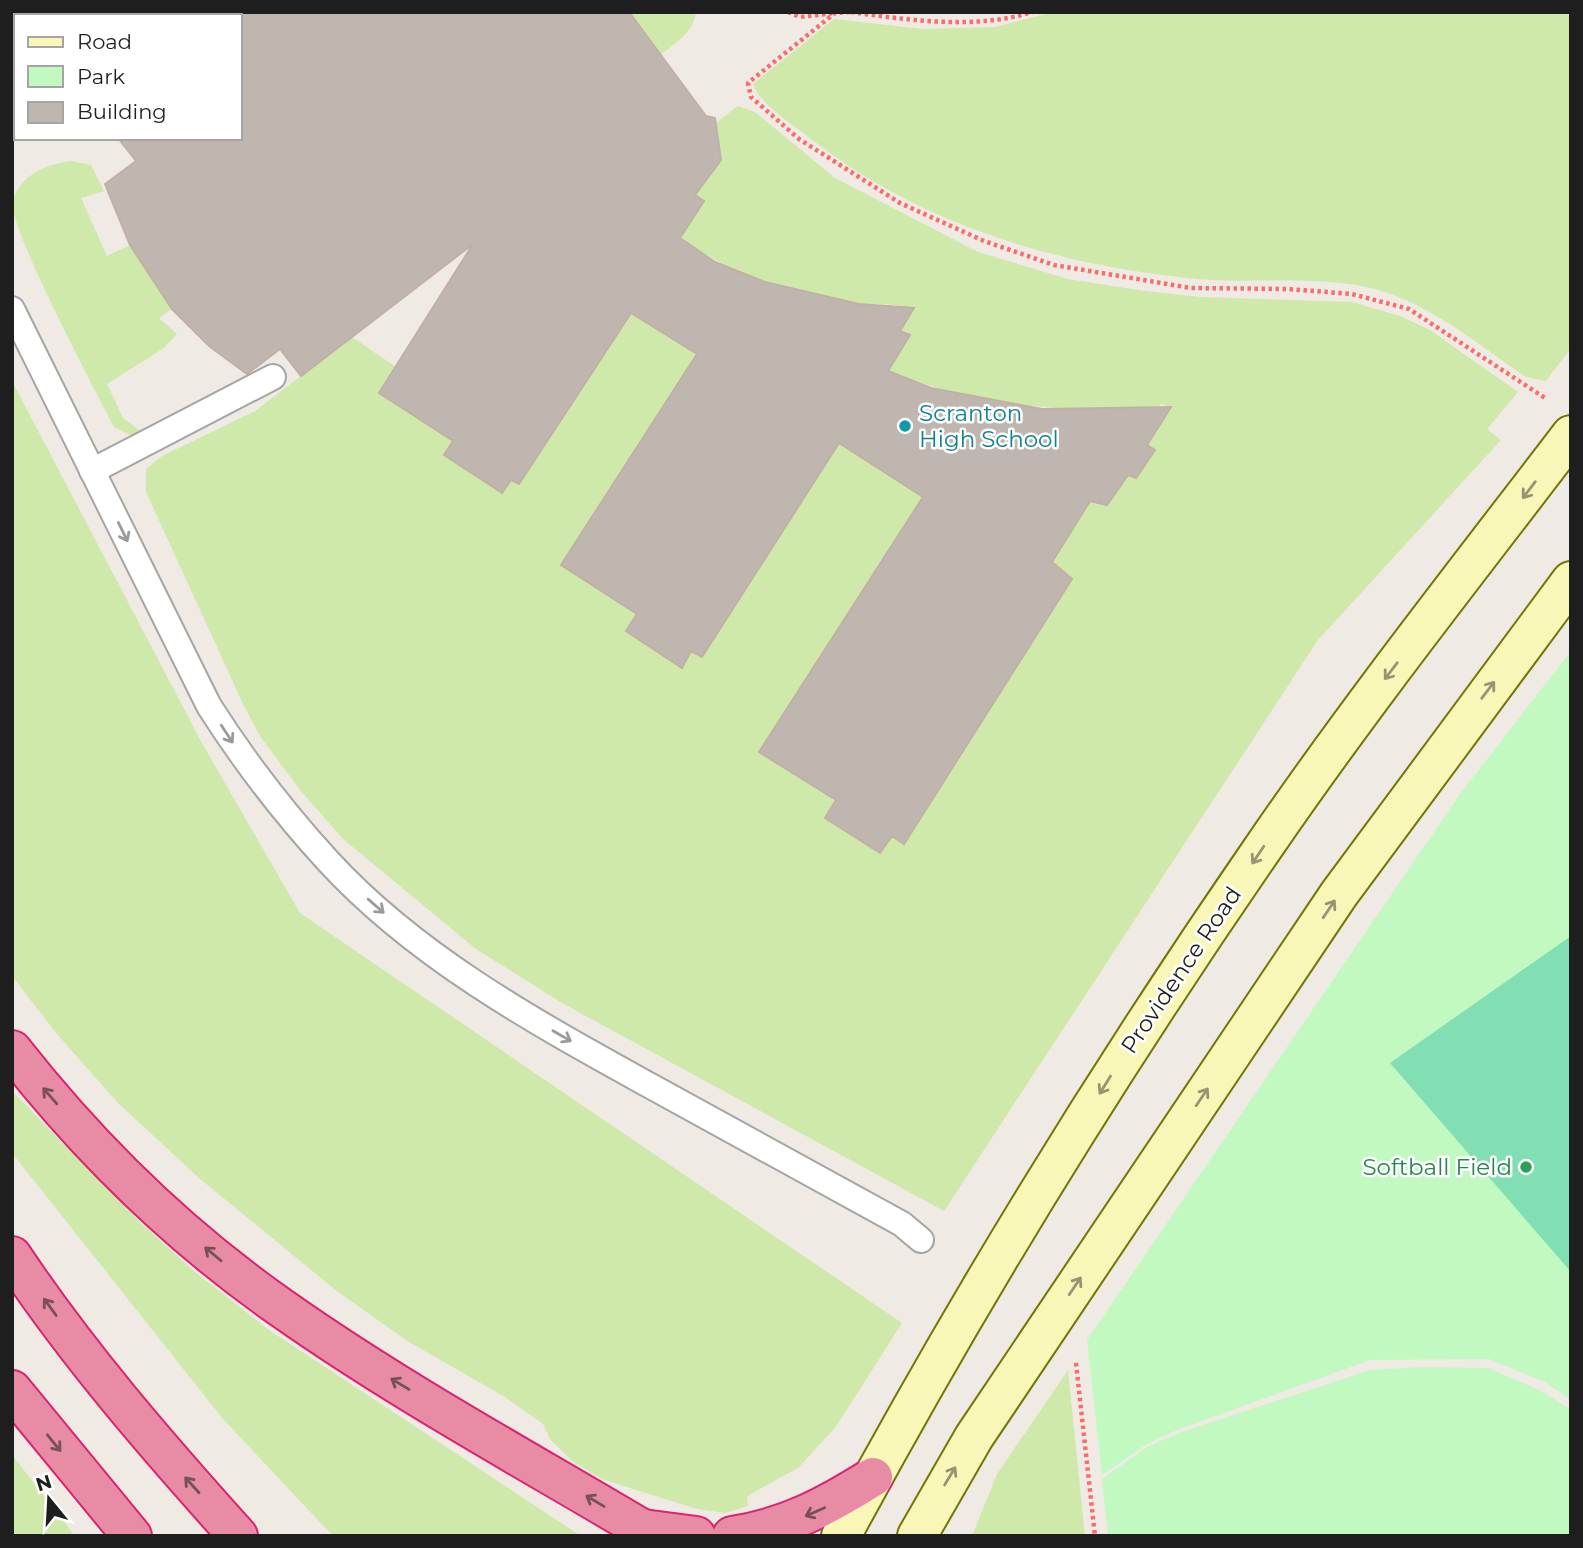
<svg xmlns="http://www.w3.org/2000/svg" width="1583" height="1548" viewBox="0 0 1583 1548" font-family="Montserrat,sans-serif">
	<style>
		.grass { fill: #cfe9aa }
		.park { fill: #c1f9c1 }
		.pitch { fill: #82deb3 }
		.building { fill: #c0b6b0; stroke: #c1b0a6; stroke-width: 2 }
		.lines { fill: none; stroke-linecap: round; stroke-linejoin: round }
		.service-casing { stroke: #a5a5a5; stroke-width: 28 }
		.secondary-casing { stroke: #737505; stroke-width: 42 }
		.motorway-casing { stroke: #da2472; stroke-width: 42 }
		.path { stroke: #fa6d6a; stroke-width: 4.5; stroke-dasharray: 3.5 3.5; stroke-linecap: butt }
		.service { stroke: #fff; stroke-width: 24 }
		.secondary { stroke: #f9f7b8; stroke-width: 38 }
		.motorway { stroke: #e78ca4; stroke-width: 38 }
		.oneway { stroke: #969573 }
		.oneway2 { stroke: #9a9a9a }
		.oneway3 { stroke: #78505a }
		.culture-dot { fill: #0f9aa8; stroke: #fff; stroke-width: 2.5 }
		.leisure-dot { fill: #2e9e5b; stroke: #fff; stroke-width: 2.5 }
		.labels { text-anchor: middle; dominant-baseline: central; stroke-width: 5; stroke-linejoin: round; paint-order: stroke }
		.culture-label { font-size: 23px; fill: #0d838f; stroke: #fff; text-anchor: start }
		.street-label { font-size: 23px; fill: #1e1e1e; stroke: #fff }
		.leisure-label { font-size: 23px; fill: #27864d; stroke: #fff; text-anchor: end }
	</style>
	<rect width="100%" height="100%" fill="#efeae4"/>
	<g class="grass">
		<polygon points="12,12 88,12 89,16 16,16 16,112 12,114"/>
		<path d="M 629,12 L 696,12 C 693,33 676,43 660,55 Z"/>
		<path d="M 1053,12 L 1571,12 L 1571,348 L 1546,381 L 1526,377 C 1478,345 1429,302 1371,288 C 1313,275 1255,284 1197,279 C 1062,266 927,227 818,144 C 800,130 760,105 753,84 L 834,19 L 922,29 L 995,27 Z"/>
		<path d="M 738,106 L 755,112 L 835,178 L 978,252 L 1068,279 L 1145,291 L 1200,297 L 1352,302 L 1400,316 L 1430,330 L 1518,392 L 1487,429 L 1501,440 L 1318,640 L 944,1211 L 562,1003 L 476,949 L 343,839 L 300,790 L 260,736 L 244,706 L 146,492 L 146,469 L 162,456 L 255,411 L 352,337 L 396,367 L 379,393 L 453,441 L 444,455 L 502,493 L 511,480 L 519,484 L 631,313 L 697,354 L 561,565 L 637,614 L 682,667 L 691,651 L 702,657 L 839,443 L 923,497 L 836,800 L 904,843 L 1072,579 L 1052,562 L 1090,501 L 1128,475 L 1136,478 L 1155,450 L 1147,445 L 1170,409 L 1163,404 C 1148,412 1126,409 1110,409 C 1029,409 964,401 888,371 L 910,336 L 900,331 L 912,310 C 895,301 868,306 849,302 C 785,291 734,275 680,238 L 704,201 L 695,195 L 717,122 Z"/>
		<path d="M 71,161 L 91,165 L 104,191 L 81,198 L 107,256 L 130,245 L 172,309 L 159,318 L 177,334 L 164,348 L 107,384 L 123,418 L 143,433 L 140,440 L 114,427 C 98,395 6,224 13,201 C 20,175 47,164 71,161 Z"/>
		<polygon points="12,381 203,745 300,913 902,1323 835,1428 798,1468 747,1496 748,1506 725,1513 697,1509 602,1479 572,1461 550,1439 543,1424 505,1397 409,1342 338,1292 199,1178 117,1102 57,1034 12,976"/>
		<polygon points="12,1091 143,1225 195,1272 269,1330 581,1536 333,1536 223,1419 12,1153"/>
		<polygon points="1068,1370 1085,1536 972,1536 997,1474"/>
		<polygon points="12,1455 69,1528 74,1536 12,1536"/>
	</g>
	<g class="park">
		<polygon points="1571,651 1571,1400 1545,1382 1489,1359 1370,1360 1177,1430 1147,1444 1102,1475 1087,1340 1460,794"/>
		<polygon points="1423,1367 1488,1368 1541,1391 1571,1410 1571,1536 1108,1536 1102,1479 1147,1447 1179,1433 1370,1370"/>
	</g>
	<polygon class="pitch" points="1571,936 1571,1272 1390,1063"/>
	<polygon class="building" points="240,12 629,12 706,116 715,118 721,160 695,195 704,201 680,238 715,262 765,282 859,304 914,308 900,331 910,335 888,371 931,388 1042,409 1171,407 1147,445 1155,450 1136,478 1128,475 1107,505 1090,501 1052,562 1072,579 904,844 892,836 880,853 825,818 836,800 759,752 923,497 839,443 702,657 691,651 682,668 626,631 637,614 561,565 697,354 631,313 519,484 511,480 502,493 444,455 453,441 379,393 473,244 301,376 280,349 247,374 209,346 172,309 130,245 105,184 136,161 118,138 240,138"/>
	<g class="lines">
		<defs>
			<g id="service">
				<path d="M 12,309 L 209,706 C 244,761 284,813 328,861 C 416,957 535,1022 647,1084 C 732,1131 817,1178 902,1224 L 921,1240"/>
				<polyline points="92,471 273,377"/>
			</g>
			<g id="secondary">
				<path d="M 841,1536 C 969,1298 1111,1068 1265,845 C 1361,705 1467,571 1571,435"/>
				<polyline points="917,1536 974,1437 1339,894 1571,581"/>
			</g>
			<g id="motorway">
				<path d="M 12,1050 C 89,1148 181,1238 283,1309 C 401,1392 530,1462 654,1536"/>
				<path d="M 12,1256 C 78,1355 158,1447 238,1536"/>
				<polyline points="12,1390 132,1536"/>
				<polyline points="643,1529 696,1536"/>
				<path d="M 732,1536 C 786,1528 827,1506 873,1477"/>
			</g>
		</defs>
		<use href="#service" class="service-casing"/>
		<use href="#secondary" class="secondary-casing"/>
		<use href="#motorway" class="motorway-casing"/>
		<g class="path">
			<polyline points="788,12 800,17 835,13"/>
			<polyline points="850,12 835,13 748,83 751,97 799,139 900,203 984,241 1054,265 1191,288 1288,289 1352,294 1409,309 1545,398"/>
			<path d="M 851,12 C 908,20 976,30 1032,12"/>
			<polyline points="1076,1363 1095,1536"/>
		</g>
		<use href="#service" class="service"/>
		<use href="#secondary" class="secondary"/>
		<use href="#motorway" class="motorway"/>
	</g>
	<defs><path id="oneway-shaft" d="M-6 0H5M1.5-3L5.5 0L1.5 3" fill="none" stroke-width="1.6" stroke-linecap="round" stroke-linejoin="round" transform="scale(1.75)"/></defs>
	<g class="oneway">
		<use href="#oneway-shaft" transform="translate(1529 490) rotate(127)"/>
		<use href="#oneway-shaft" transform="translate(1391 671) rotate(127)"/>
		<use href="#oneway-shaft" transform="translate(1488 690) rotate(-53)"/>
		<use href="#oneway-shaft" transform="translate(1258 855) rotate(124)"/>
		<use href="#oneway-shaft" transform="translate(1329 909) rotate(-56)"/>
		<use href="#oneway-shaft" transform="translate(1105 1085) rotate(122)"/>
		<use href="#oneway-shaft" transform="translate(1202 1097) rotate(-56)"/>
		<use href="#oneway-shaft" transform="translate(1075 1286) rotate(-56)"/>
		<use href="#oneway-shaft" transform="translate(950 1476) rotate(-59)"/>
	</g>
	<g class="oneway2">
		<use href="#oneway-shaft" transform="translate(123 532) rotate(64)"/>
		<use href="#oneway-shaft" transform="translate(227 734) rotate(57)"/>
		<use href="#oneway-shaft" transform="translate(376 906) rotate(41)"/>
		<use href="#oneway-shaft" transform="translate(562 1036) rotate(30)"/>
	</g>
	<g class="oneway3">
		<use href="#oneway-shaft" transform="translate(50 1096) rotate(-131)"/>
		<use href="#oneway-shaft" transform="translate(213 1254) rotate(-140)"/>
		<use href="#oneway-shaft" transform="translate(50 1307) rotate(-126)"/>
		<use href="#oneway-shaft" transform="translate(400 1384) rotate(-149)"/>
		<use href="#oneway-shaft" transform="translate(54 1443) rotate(51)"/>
		<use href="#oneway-shaft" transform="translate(192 1485) rotate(-132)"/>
		<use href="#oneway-shaft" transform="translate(595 1501) rotate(-149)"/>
		<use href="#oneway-shaft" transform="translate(815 1512) rotate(156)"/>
	</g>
	<circle class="culture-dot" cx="905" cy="426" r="7"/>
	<circle class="leisure-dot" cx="1526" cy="1167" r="7"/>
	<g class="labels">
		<g class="culture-label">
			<text x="919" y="413">Scranton<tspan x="919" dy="26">High School</tspan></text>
		</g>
		<g class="street-label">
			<text transform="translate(1181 970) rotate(-56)">Providence Road</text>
		</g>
		<g class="leisure-label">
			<text x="1512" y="1167">Softball Field</text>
		</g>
	</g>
	<rect width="1583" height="1548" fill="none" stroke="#1e1e1e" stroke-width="28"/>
	<rect x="14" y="14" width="228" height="126" fill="#ffffff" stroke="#a5a5a5" stroke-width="2"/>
	<rect x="28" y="37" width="35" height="10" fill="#f9f7b8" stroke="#a5a5a5" stroke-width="2"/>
	<text x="77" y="49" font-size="21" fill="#1e1e1e">Road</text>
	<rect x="28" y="66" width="35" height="21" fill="#c1f9c1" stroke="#a5a5a5" stroke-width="2"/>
	<text x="77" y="84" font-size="21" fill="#1e1e1e">Park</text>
	<rect x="28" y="102" width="35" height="21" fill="#c0b6b0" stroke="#a5a5a5" stroke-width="2"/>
	<text x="77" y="119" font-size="21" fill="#1e1e1e">Building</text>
	<g transform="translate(49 1499) rotate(342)" stroke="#ffffff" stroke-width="5" paint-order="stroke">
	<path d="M0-5L12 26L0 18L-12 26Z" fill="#1e1e1e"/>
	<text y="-10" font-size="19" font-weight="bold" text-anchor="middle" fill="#1e1e1e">N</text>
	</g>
</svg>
